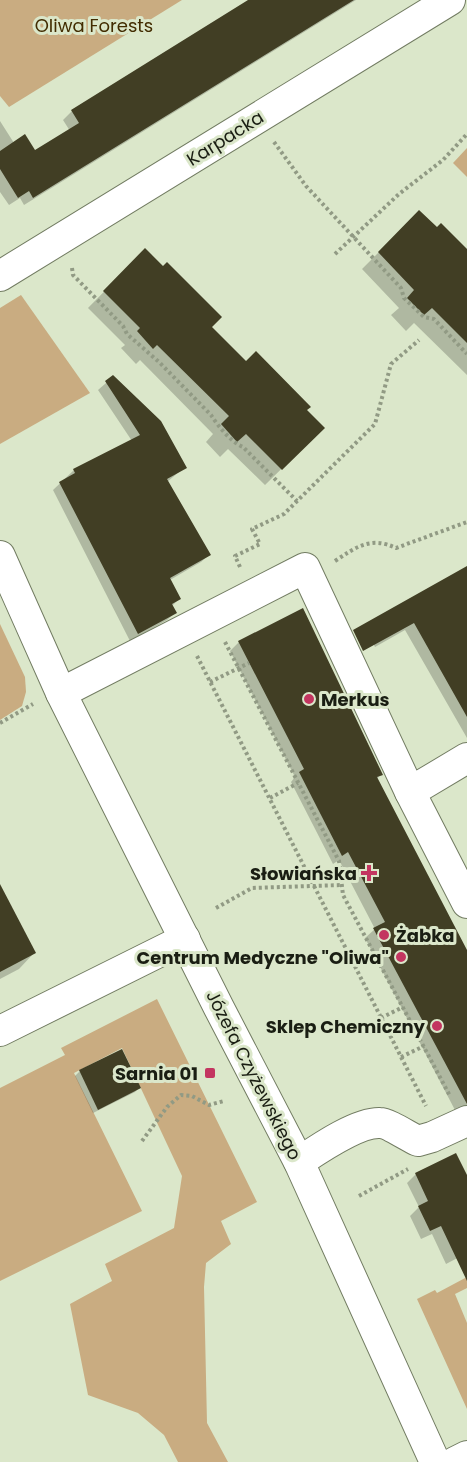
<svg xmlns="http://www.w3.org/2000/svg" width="467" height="1462" viewBox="0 0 467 1462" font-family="Poppins,sans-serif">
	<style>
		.green { fill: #c9ac81 }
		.shadow { fill: #0003 }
		.building { fill: #413e24 }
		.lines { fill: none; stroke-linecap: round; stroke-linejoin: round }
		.minor-casing { stroke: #727c62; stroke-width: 32 }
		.path { stroke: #919a84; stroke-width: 4; stroke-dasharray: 3 3; stroke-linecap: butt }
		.minor { stroke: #fff; stroke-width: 30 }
		.poi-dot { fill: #c33560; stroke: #dbe7ca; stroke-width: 2 }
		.labels { text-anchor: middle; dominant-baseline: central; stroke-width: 6; stroke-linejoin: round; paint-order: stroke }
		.park-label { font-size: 18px; fill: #422c01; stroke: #dbe7ca }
		.street-label { font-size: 18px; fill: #1a1e13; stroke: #dbe7ca }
		.poi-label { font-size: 18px; font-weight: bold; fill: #1a1e13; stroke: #dbe7ca; text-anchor: end }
	</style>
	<rect width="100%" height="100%" fill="#dbe7ca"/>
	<g class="green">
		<polygon points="0,0 182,0 9,107 0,96"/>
		<polygon points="467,148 467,177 453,163"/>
		<polygon points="21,295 90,393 0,444 0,308"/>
		<polygon points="0,624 25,677 26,692 22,706 0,720"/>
		<polygon points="157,999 257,1202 221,1221 231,1244 206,1263 204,1287 207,1423 228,1462 178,1462 164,1435 138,1413 88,1395 70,1304 112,1281 105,1264 174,1228 182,1176 122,1048 74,1073 142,1211 0,1281 0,1088 65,1055 61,1048"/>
		<polygon points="467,1277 467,1288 455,1294 467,1323 467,1409 417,1299 435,1290 437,1293"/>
	</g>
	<g class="shadow">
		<polygon points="276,0 356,0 24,205 20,198 9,205 0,192 0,121 14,143 35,152 70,131 63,120 72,111 241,6"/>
		<polygon points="419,212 437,229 467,252 467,375 414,323 406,331 391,315 399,308 362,269"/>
		<polygon points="145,250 210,327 246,363 305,411 323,428 265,485 228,449 220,457 206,442 213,434 140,360 136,364 121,348 125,345 88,308"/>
		<polygon points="113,377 185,467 167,482 209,555 201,562 170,580 179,599 171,607 175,613 167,620 130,641 53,490 74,470 132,441 98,390"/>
		<polygon points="467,567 467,738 405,630 375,647 365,628"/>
		<polygon points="303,610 381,774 377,779 467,953 467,1107 456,1112 365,938 375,929 339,860 333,864 291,782 295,777 230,651 239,642"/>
		<polygon points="0,887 34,953 19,969 0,979"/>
		<polygon points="121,1051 139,1088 135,1092 93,1113 75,1076 80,1071"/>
		<polygon points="416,1174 467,1179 467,1253 446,1264 432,1234 421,1239 410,1216 419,1207 407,1183"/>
	</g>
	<g class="building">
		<polygon points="248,0 354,0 33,198 29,191 18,198 0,169 0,151 25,134 35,150 79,123 71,110"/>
		<polygon points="419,210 437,227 441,223 467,249 467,343 432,308 424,315 407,298 414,290 378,252"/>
		<polygon points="145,248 163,266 167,262 222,317 212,327 246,361 256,351 311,407 307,410 325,428 282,470 246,434 237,442 221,424 229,416 157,345 153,349 137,331 140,328 103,291"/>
		<polygon points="113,375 161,421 187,468 167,479 211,555 170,578 181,599 172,604 177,613 138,634 59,482 75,473 73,469 140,435 105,381"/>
		<polygon points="467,566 467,717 414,623 363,651 353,630"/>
		<polygon points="303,608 383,775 377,777 467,950 467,1104 373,928 385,922 348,852 342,856 299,772 304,769 238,641"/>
		<polygon points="0,884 36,953 0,972"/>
		<polygon points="122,1049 141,1088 98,1110 79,1070"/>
		<polygon points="456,1153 467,1175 467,1281 441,1226 430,1231 418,1206 428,1201 415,1173"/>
	</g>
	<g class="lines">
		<defs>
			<g id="minor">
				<polyline points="0,276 450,0"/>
				<polyline points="0,556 61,693 219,1008 299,1162 435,1462"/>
				<polyline points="61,693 305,568 410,792 467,758"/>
				<polyline points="410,792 467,903"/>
				<polyline points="0,1031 185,939"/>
				<path d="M 299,1162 C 317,1150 357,1122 380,1123 C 388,1123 409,1137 418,1141 L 432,1137 L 467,1121"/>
				<polyline points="455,1462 467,1456"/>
			</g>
		</defs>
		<use href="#minor" class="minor-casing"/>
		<g class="path">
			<polyline points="274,142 306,186 401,288 404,298 424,317 434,319 467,354"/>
			<polyline points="335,254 399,194 443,160 467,134"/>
			<path d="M 72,268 L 73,275 L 123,326 L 127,334 L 159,362 L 211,415 C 218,426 231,442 243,447 L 297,501"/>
			<path d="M 335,561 C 356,547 371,536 396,548 L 467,522"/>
			<polyline points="240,567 235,556 260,544 252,529 284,514 375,424 391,364 419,340"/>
			<polyline points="225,642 339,861 343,895 450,1096"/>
			<polyline points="197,656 426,1106"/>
			<polyline points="210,682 249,663"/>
			<polyline points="0,723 33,704"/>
			<polyline points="270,798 298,783"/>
			<polyline points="216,908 252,888 342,885"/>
			<polyline points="354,965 375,954"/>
			<polyline points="381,1018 403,1007"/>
			<polyline points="401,1057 424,1046"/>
			<polyline points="142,1141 167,1107 181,1095 192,1096 209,1105 224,1101"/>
			<polyline points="359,1196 408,1169"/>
		</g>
		<use href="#minor" class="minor"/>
	</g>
	<g class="poi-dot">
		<circle cx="309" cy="699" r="6"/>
		<path d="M366 864h6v6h6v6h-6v6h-6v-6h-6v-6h6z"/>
		<circle cx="384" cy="935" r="6"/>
		<circle cx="401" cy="957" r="6"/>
		<circle cx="437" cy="1026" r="6"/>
		<rect x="204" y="1067" width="12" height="12" rx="3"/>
	</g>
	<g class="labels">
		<g class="park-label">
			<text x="94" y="25">Oliwa Forests</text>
		</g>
		<g class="street-label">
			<text transform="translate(225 138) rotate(-32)">Karpacka</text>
			<text transform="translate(254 1075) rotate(63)">Józefa Czyżewskiego</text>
		</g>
		<g class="poi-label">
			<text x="321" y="699" text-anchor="start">Merkus</text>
			<text x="357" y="873">Słowiańska</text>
			<text x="396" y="935" text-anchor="start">Żabka</text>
			<text x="389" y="957">Centrum Medyczne "Oliwa"</text>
			<text x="425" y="1026">Sklep Chemiczny</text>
			<text x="198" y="1073">Sarnia 01</text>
		</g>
	</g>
</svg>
